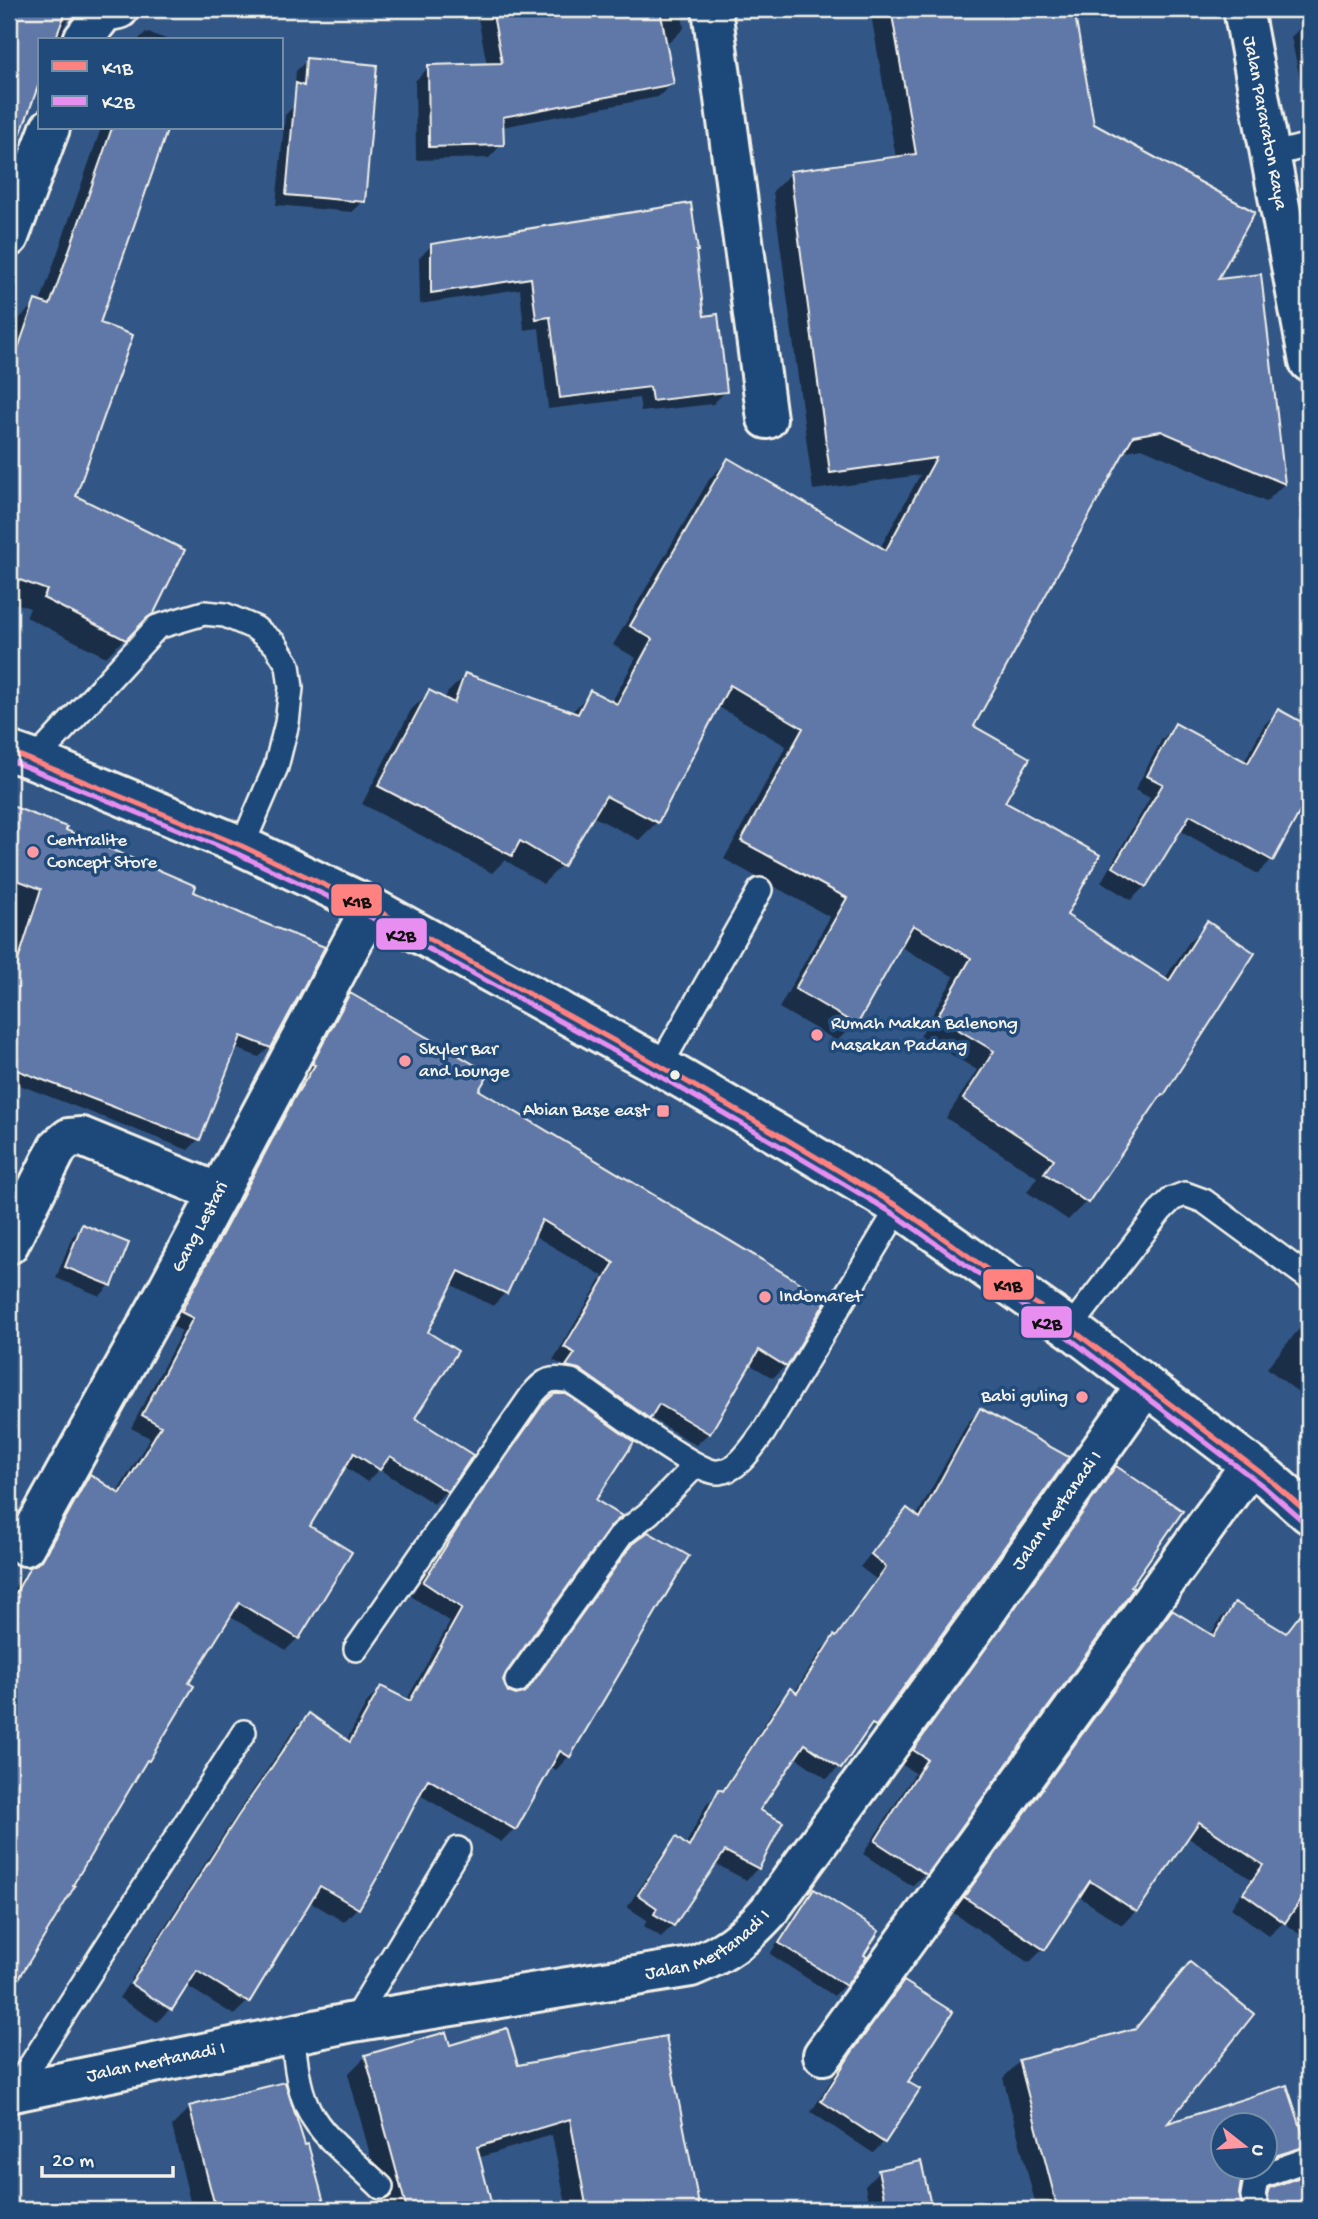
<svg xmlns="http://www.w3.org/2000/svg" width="1318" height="2219" viewBox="0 0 1318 2219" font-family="'Gochi Hand',sans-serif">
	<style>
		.shadow { fill: #0007; fill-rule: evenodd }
		.building { fill: #6078a7; stroke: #f4f1e8; stroke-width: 2 }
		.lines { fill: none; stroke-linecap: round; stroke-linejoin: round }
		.lane-casing { stroke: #f4f1e8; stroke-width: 28 }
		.street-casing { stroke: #f4f1e8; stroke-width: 44 }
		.secondary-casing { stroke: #f4f1e8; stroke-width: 44 }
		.lane { stroke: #1f4a7a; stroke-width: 23 }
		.street { stroke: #1f4a7a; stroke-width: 38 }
		.secondary { stroke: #1f4a7a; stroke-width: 38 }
		.bus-1-casing { stroke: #1f4a7a; stroke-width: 10 }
		.bus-2-casing { stroke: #1f4a7a; stroke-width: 10 }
		.bus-1 { stroke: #ff8180; stroke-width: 5 }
		.bus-2 { stroke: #e78ef0; stroke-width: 5 }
		.poi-dot { fill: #ff9aa2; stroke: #1f4a7a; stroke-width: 2.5 }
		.bus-dot { fill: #f4f1e8; stroke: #1f4a7a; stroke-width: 2.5 }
		.labels { text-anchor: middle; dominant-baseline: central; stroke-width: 7; stroke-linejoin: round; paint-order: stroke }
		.street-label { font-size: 19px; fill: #f4f1e8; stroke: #1f4a7a }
		.poi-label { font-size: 19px; fill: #f4f1e8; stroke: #1f4a7a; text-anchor: start }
		.line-badge { stroke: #1f4a7a; stroke-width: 2.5 }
		.pale-badge-label { font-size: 19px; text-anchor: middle; font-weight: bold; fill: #111 }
	</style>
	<rect width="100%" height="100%" fill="#325787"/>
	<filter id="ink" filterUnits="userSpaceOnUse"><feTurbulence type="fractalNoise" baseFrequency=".0143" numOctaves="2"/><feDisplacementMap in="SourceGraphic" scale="14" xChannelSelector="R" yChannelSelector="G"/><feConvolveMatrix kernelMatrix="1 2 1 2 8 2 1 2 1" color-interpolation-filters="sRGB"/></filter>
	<g filter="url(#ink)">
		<g class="shadow">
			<polygon points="9,9 75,9 64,26 60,40 40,40 40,88 34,93 9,160"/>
			<polygon points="479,9 681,9 684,28 671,41 664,42 672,84 658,97 502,127 502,144 489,158 416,160 415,81 429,67 487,65 478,18 481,16"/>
			<polygon points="870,9 1072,9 1093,125 1214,281 1260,276 1284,484 1266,502 1142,448 1122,452 972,727 1002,803 1064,916 1164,980 1189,942 1207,924 1162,1094 1154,1102 1086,1202 1068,1220 1027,1192 1037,1177 946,1118 977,1070 920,1036 954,977 899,946 856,1023 837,1041 779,1008 830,917 724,859 786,746 717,706 657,822 639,840 592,816 561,866 543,884 505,860 492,873 362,804 411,710 429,692 445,701 447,693 466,675 571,713 591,692 611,703 636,658 613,645 710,478 728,460 880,548 920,475 813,490 773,191 791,173 896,158"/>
			<polygon points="1309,24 1309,82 1301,84 1291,37 1303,25"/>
			<polygon points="146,32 169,40 138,40"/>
			<polygon points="307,60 363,201 352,212 276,205 285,115 293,107 296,71"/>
			<polygon points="101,128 166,128 97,324 74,496 130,633 106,657 26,617 30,608 9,601 9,345 18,320 36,302 40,303"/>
			<polygon points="431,246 702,318 725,392 713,404 641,412 639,398 548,409 539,328 524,330 520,289 420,304 419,258"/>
			<polygon points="1278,711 1309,728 1309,792 1271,860 1258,874 1179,830 1145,886 1131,900 1101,882 1150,798 1135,790 1162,739 1176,725 1244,762 1264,725"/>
			<polygon points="9,807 65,828 64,831 191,893 270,1047 259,1057 235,1048 199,1139 188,1150 9,1081"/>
			<polygon points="350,995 477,1091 785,1366 773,1378 749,1364 709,1433 696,1445 649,1417 636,1430 556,1378 564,1366 553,1360 603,1276 533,1235 505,1293 493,1306 450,1284 426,1333 412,1418 471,1455 446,1491 434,1504 379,1469 367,1482 344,1466 307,1527 298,1638 286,1650 229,1616 186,1684 148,1760 140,1767 71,1885 73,1886 9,1991 9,1917 25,1876 9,1868 9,1597 18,1581 34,1567 78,1489 90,1476 116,1494 150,1438 131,1428 182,1331 170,1325 282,1113 304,1078 301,1077 338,1007"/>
			<polygon points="83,1227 110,1285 100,1296 56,1278 72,1237"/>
			<polygon points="1299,1329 1309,1337 1309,1401 1267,1368"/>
			<polygon points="554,1396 605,1530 501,1679 507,1693 515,1697 522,1696 619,1559 633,1545 569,1756 556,1770 550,1766 514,1829 501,1842 418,1794 357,1908 344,1922 309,1901 247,2002 234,2015 185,1985 170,2009 170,2007 130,1981 225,1832 295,1728 309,1715 346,1741 368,1701 381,1688 406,1701 450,1622 411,1596 530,1419"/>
			<polygon points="980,1410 1066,1457 874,1725 839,1767 827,1779 794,1756 758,1811 758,1868 746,1880 714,1863 673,1925 661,1937 644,1926 647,1920 627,1907 664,1852 676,1840 685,1846 707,1803 721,1792 778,1702 790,1690 794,1693 822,1649 834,1638 876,1579 860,1567 896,1522 916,1517 968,1422"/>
			<polygon points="1116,1468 925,1873 912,1886 863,1854 915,1773 901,1764 1104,1481"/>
			<polygon points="1309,1603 1309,1757 1279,1803 1309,1824 1309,1942 1284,1922 1269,1936 1231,1908 1251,1879 1187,1837 1136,1911 1122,1925 1078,1896 1043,1949 1029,1963 952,1912 1158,1627 1172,1613 1210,1636 1221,1618 1235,1604 1284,1634"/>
			<polygon points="815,1891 864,1958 844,1985 834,1996 770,1954 804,1902"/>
			<path d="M 1190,1965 L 1164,2126 L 1286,2087 L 1305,2145 L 1287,2162 L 1241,2178 L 1237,2194 L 1242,2210 L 1037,2210 L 1003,2078 L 1020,2061 L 1133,2031 L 1173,1982 ZM 1224,2124 L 1266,2124 L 1266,2166 L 1224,2166 Z"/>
			<polygon points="904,1983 906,2082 884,2142 873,2153 811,2112 840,2067 893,1994"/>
			<polygon points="128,1984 169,2010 157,2022 119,1998"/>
			<polygon points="1309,2027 1309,2048 1299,2040"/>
			<polygon points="448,2047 517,2067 694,2190 697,2190 702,2210 567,2210 552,2135 478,2158 491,2210 385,2210 348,2074 366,2056"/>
			<polygon points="190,2108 304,2147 307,2146 324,2210 192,2210 172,2126"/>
			<polygon points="920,2163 930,2210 870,2210 865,2186 879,2172"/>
			<polygon points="1309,2175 1309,2210 1251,2210 1252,2207 1270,2189"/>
		</g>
		<g class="building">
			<polygon points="9,9 67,9 55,40 40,40 40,81 13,155 9,155"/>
			<polygon points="492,9 660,9 674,84 503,117 504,145 429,147 428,65 502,63"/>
			<polygon points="891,9 1074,9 1094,124 1255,212 1218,279 1261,274 1285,484 1161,431 1133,436 974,726 1030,758 1005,802 1100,855 1067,915 1169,981 1207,921 1255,953 1164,1095 1162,1094 1088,1203 1044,1173 1054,1159 963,1099 994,1051 937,1017 971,958 913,925 857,1025 795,989 847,898 741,841 803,728 730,685 658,823 606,796 563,867 520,841 512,856 378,786 429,690 454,703 465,673 578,714 590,690 617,704 652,639 630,626 728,458 886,550 936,458 830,473 790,171 916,154"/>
			<polygon points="306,58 377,65 365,202 286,195 296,83 304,86"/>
			<polygon points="112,128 168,128 100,323 133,335 76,496 185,550 154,613 147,618 126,640 43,598 47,590 9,576 9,374 35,300 50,305"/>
			<polygon points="691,203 698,251 696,251 704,316 718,314 727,392 652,401 650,387 560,398 550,317 536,319 531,278 431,293 431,244"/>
			<polygon points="1278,709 1309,726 1309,795 1273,861 1190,815 1146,887 1113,867 1163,784 1147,776 1175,723 1248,763"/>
			<polygon points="9,805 67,827 66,830 196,886 194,892 251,918 325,947 271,1048 241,1036 200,1140 9,1067 9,989 41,889 9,877"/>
			<polygon points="350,993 489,1073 479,1090 827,1299 787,1367 759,1350 710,1434 659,1404 650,1419 579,1369 566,1366 575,1353 564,1347 614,1263 542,1220 507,1294 459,1271 428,1332 458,1351 415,1418 473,1455 448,1492 390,1456 380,1470 354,1453 310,1526 352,1552 299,1639 239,1603 189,1683 194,1686 149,1761 147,1760 73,1885 75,1886 9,1995 9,1605 30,1567 37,1564 44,1557 90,1474 120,1494 161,1426 142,1415 193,1318 181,1312 294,1098 315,1065 312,1064"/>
			<polygon points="82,1224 129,1243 112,1286 65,1267"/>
			<polygon points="554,1394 566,1394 634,1442 596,1500 622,1516 611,1526 506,1673 503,1680 508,1692 516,1695 523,1693 528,1689 632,1544 648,1532 689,1556 570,1757 560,1751 516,1830 428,1779 381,1871 359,1909 320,1886 249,2003 197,1971 172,2010 131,1984 238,1816 309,1713 350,1742 381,1686 410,1701 462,1608 423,1582 471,1507 543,1404"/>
			<polygon points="980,1408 1069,1457 876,1726 872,1724 841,1769 805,1744 760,1810 783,1822 759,1869 725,1851 674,1926 654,1914 657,1908 638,1895 676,1837 689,1847 719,1789 723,1791 790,1688 797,1693 834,1635 836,1637 886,1567 871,1554 907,1508 920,1518"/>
			<polygon points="1116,1466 1183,1511 1131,1586 1134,1588 927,1875 875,1841 927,1759 913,1750"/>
			<polygon points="1235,1602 1286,1633 1309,1603 1309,1888 1285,1923 1243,1893 1263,1865 1199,1822 1137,1912 1090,1881 1045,1950 964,1897 1172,1610 1214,1636"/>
			<polygon points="814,1889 879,1931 864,1955 867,1957 846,1986 779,1943"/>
			<polygon points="1190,1962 1254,2014 1168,2123 1287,2085 1307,2146 1265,2159 1265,2124 1223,2124 1223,2166 1250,2166 1242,2176 1239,2194 1243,2210 1058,2210 1019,2060 1136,2028"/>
			<polygon points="904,1981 953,2012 908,2082 920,2089 885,2143 821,2101 850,2055"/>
			<polygon points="507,2028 518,2065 666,2036 700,2210 587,2210 570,2119 477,2147 493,2210 407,2210 365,2055 446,2032 450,2045"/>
			<polygon points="285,2082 305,2145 308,2144 326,2210 216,2210 189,2106"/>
			<polygon points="921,2161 932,2210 887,2210 878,2170"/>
			<polygon points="1309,2174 1309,2210 1272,2210 1267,2195 1269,2188"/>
		</g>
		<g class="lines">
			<defs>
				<g id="lane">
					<polyline points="1271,155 1309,145"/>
					<polyline points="35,760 157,627 204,613 225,615 255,628 275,644 288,665 291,688 287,723 276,767 242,846"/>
					<polyline points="660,1066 760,890"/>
					<polyline points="1070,1328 1161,1210 1172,1199 1185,1194 1204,1201 1309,1278"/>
					<path d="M 356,1649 L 532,1395 C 546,1379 550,1377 571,1381 C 598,1397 696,1475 719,1472 C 739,1470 752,1447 763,1433 L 899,1207"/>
					<polyline points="517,1681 622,1534 649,1513 696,1465"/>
					<polyline points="353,2022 458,1849"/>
					<path d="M 292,2035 C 296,2060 297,2087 309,2110 C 322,2138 359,2165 381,2187"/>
					<polyline points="13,2093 244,1732"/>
					<polyline points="1258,2210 1253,2196 1256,2179 1263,2175 1309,2159"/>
				</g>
				<g id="street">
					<polyline points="712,9 767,419"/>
					<path id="s1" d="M 1243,9 L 1309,362"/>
					<polyline points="83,40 104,12 119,9"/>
					<polyline points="9,237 50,128"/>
					<polyline points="9,1244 58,1147 69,1138 82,1137 219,1193"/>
					<path id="s2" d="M 25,1546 L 168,1288 L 371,907"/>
					<polyline points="823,2055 1250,1465"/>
					<path id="s3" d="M 9,2093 L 353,2022 L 691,1967 C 727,1952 741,1941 768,1912 L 986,1612 L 1145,1387"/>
				</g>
				<polyline id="secondary" points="9,751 35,760 242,846 371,907 660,1066 791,1142 899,1207 1070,1328 1269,1479 1309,1514"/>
			</defs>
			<use href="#lane" class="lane-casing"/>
			<use href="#street" class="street-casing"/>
			<use href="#secondary" class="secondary-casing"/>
			<use href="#lane" class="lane"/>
			<use href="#street" class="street"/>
			<use href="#secondary" class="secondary"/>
			<defs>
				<polyline id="bus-1" points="9,751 242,846 371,907 660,1066 791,1142 899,1207 1070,1328 1269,1479 1309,1514"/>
				<polyline id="bus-2" points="9,760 238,854 367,915 656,1074 787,1150 894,1214 1065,1335 1263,1486 1303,1521"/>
			</defs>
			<use href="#bus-1" class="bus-1-casing"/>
			<use href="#bus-2" class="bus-2-casing"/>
			<use href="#bus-1" class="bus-1"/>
			<use href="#bus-2" class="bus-2"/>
		</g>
	</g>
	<g class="poi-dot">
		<circle cx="33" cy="852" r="7"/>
		<circle cx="817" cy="1035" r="7"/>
		<circle cx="405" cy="1061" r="7"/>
		<rect x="656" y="1104" width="14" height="14" rx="3.5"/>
		<circle cx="765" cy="1297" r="7"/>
		<circle cx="1082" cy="1397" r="7"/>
	</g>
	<circle class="bus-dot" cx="675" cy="1075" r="6"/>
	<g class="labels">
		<g class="street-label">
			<text stroke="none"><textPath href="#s1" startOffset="116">Jalan Pararaton Raya</textPath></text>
			<text stroke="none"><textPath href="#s2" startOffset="364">Gang Lestari</textPath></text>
			<text stroke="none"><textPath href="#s3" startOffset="1284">Jalan Mertanadi I</textPath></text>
			<text stroke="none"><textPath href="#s3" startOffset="718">Jalan Mertanadi I</textPath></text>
			<text stroke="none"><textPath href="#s3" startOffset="150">Jalan Mertanadi I</textPath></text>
		</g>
		<g class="poi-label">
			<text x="47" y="841">Centralite<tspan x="47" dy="22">Concept Store</tspan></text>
			<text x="831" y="1024">Rumah Makan Balenong<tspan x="831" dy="22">Masakan Padang</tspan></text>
			<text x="419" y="1050">Skyler Bar<tspan x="419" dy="22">and Lounge</tspan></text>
			<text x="649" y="1111" text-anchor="end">Abian Base east</text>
			<text x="779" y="1297">Indomaret</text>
			<text x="1068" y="1397" text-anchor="end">Babi guling</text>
		</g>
	</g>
	<g class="line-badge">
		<rect x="330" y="883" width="53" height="34" rx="7" fill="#ff8180"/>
		<rect x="375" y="917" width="53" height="34" rx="7" fill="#e78ef0"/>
		<rect x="982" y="1268" width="53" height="33" rx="7" fill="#ff8180"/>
		<rect x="1020" y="1305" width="53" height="34" rx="7" fill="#e78ef0"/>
	</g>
	<g class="pale-badge-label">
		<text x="357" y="907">K1B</text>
		<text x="401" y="941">K2B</text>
		<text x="1008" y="1291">K1B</text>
		<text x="1047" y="1329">K2B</text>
	</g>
	<rect width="1318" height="2219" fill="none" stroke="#1f4a7a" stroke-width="35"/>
	<rect x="18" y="18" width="1283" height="2184" fill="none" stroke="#f4f1e8" stroke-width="2.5" filter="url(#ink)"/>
	<rect x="38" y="38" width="245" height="91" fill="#1f4a7a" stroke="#748da6" stroke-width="2"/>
	<rect x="52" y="61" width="35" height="10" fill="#ff8180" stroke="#748da6" stroke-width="2"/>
	<text x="102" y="74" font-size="21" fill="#f4f1e8">K1B</text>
	<rect x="52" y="96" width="35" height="10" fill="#e78ef0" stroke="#748da6" stroke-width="2"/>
	<text x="102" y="108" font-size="21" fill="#f4f1e8">K2B</text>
	<g transform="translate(1244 2146) rotate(107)"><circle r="33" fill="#1f4a7a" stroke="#748da6" stroke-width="2"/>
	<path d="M0-5L12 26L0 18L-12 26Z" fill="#ff9aa2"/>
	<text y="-10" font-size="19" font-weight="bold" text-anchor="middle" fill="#f4f1e8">U</text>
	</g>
	<path d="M42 2166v10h131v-10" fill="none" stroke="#f4f1e8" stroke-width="3.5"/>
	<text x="52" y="2166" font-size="21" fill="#f4f1e8" stroke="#1f4a7a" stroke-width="5" paint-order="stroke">20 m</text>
</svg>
